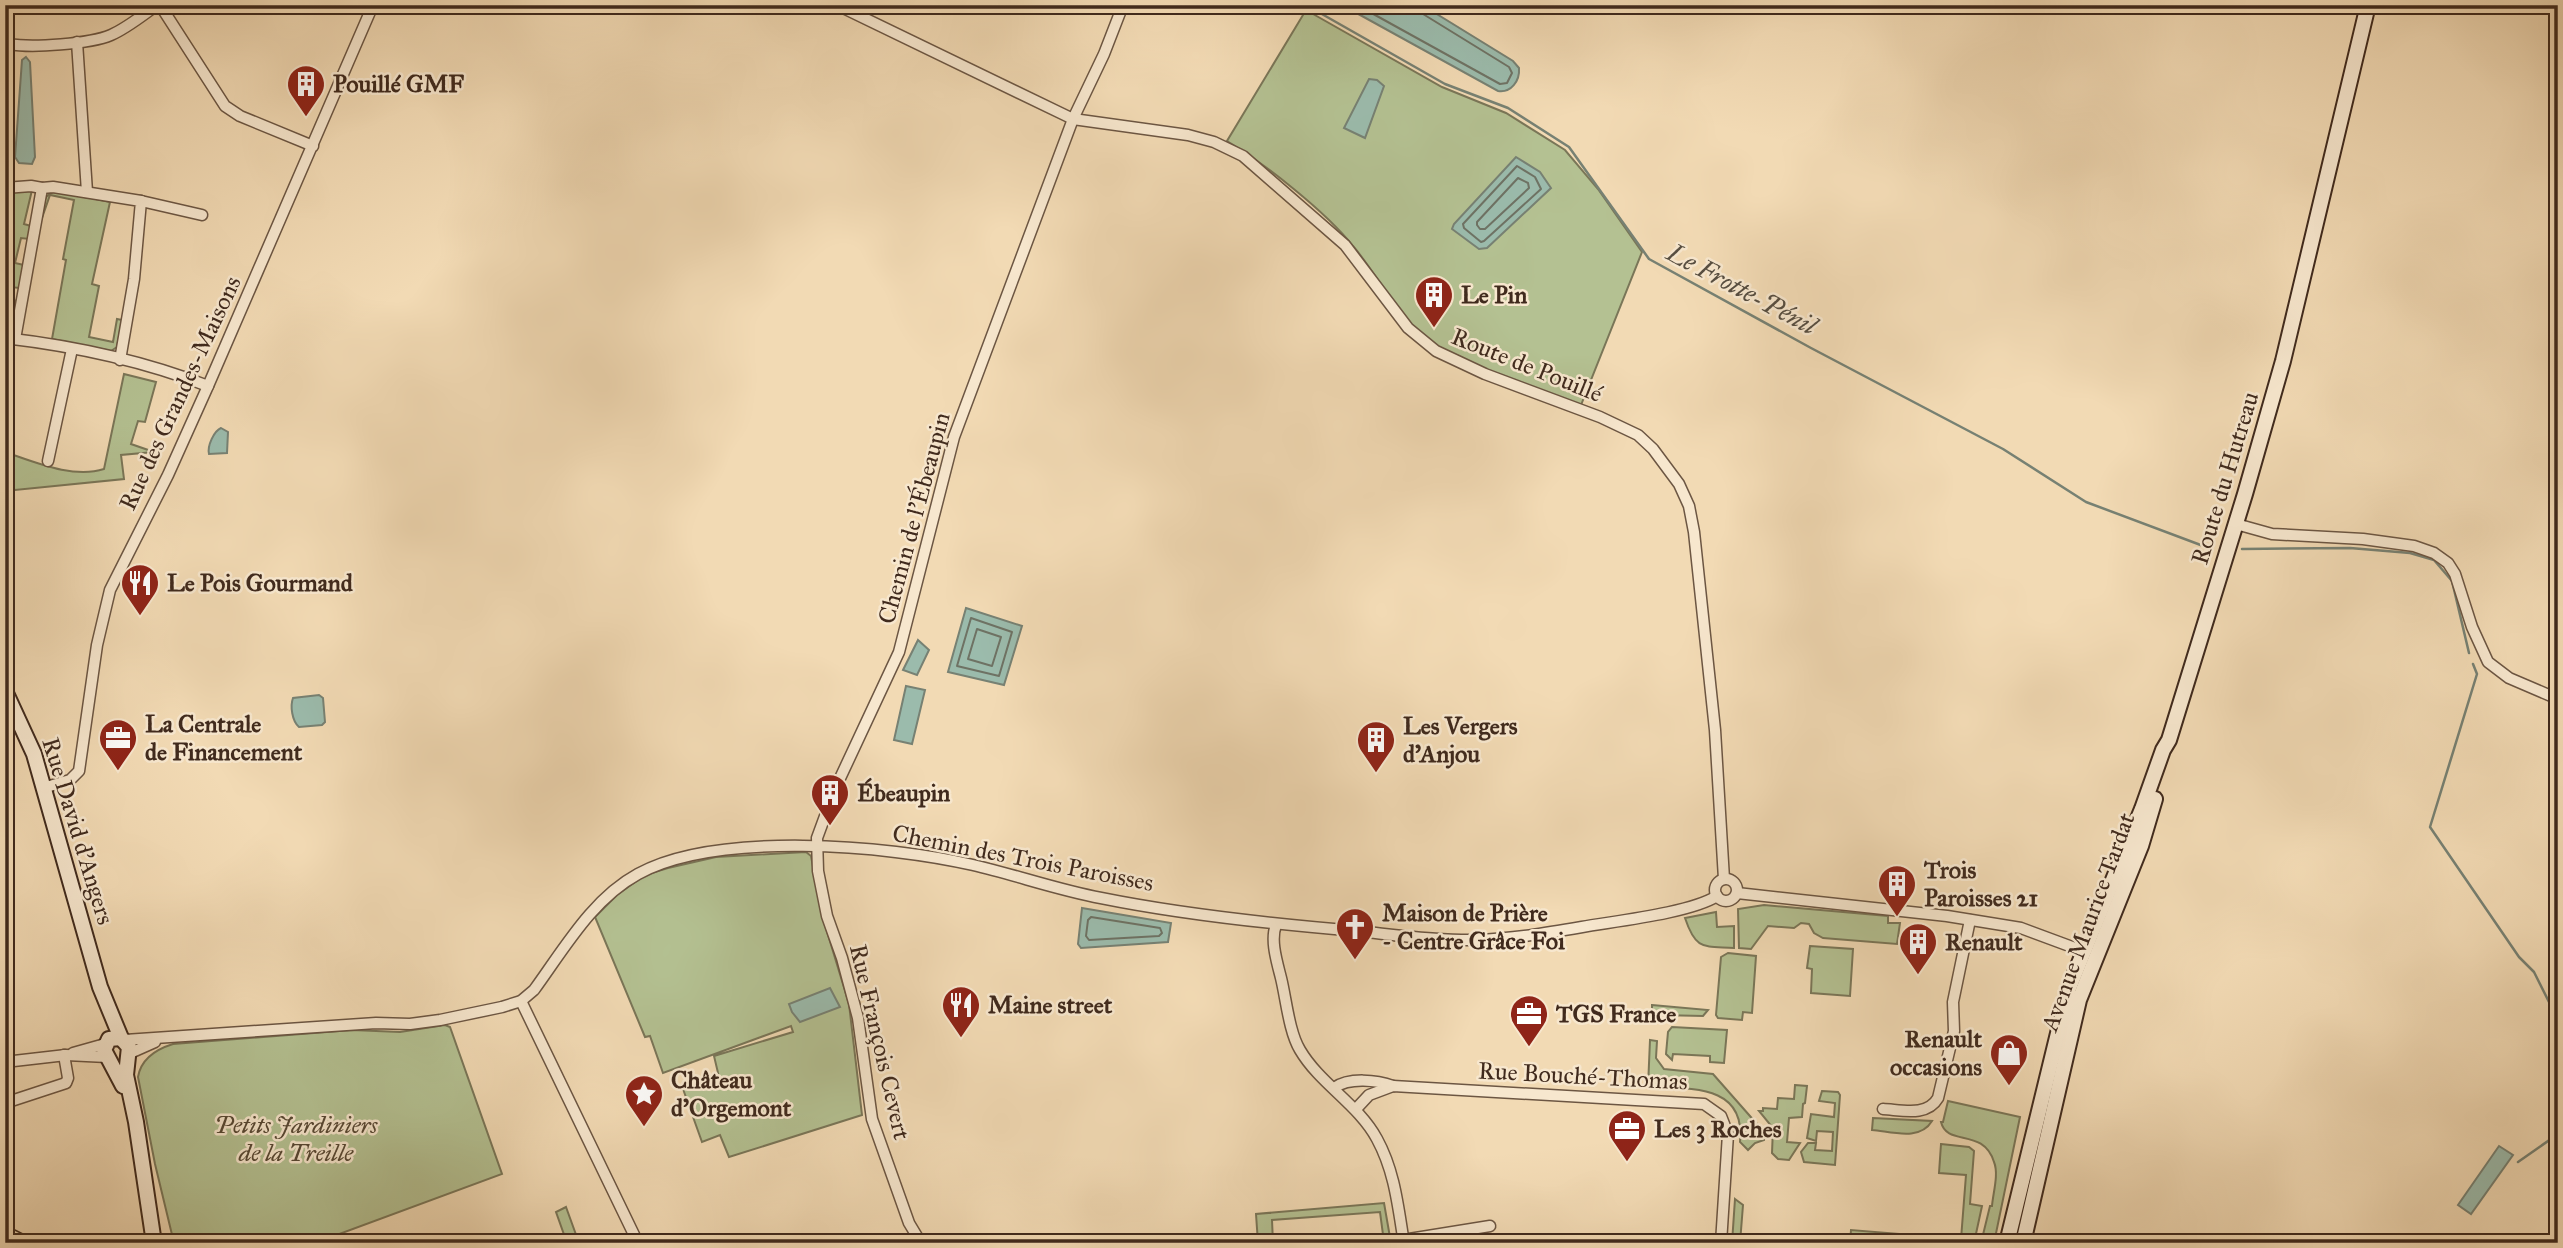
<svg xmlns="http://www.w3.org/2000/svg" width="2563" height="1248" viewBox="0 0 2563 1248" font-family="'IM FELL Great Primer',serif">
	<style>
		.green { fill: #b4c192; stroke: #7a7658; stroke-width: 2 }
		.water { fill: #9bbbac; stroke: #778173; stroke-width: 2 }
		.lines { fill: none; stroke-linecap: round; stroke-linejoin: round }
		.shore { stroke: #6e7264; stroke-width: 2 }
		.stream { stroke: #778173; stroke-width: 2.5 }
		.street-casing { stroke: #6c5643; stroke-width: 13 }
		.secondary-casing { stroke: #402a1d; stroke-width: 18 }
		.highway-casing { stroke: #402a1d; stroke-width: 21 }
		.street { stroke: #f7e7ce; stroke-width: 10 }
		.secondary { stroke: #f7e7ce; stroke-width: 14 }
		.highway { stroke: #f2dab4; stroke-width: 18 }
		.labels { text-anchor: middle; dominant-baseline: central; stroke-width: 5; stroke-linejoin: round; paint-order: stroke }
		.poi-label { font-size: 24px; font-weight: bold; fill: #402a1d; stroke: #f7e7ce; text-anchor: start }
		.street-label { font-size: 24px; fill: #402a1d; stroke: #f7e7ce }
		.park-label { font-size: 24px; font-style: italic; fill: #574834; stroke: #f7e7ce }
		.water-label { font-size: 26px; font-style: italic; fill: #574e41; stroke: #f7e7ce }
	</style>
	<rect width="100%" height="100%" fill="#f2dab4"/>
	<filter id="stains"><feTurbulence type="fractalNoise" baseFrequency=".00286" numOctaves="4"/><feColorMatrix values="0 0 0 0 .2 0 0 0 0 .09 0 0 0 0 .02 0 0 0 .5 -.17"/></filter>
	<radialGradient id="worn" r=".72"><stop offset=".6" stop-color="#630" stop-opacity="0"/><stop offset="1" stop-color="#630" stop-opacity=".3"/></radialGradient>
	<g class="green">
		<path d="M 1306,10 L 1442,87 L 1506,113 L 1565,150 L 1598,189 L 1642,252 L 1581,405 C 1533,387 1465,369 1425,338 C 1397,315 1377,274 1353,246 C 1325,211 1265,164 1227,141 Z"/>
		<polygon points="32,190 24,224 31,226 29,239 21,238 15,263 24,265 19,288 11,287 9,299 17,301 16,304 8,303 6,316 14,317 10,330 5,332 5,206 6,202 12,202 11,191"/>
		<path d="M 58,191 L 110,202 L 92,284 L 99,286 L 89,337 L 113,342 L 117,319 L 122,320 L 117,347 L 111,351 L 52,339 L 66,260 L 63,259 L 74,200 L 50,195 L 42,218 C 42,204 43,193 58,191 Z"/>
		<path d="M 124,374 L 156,382 L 145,422 L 138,421 L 131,444 L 154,452 L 121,455 L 124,479 L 15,490 L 5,481 L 5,452 C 35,462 73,479 104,469 Z"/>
		<polygon points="806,852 811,856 822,915 849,1004 862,1115 729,1157 720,1135 702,1142 683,1089 719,1077 714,1056 793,1032 791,1026 663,1073 650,1036 645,1037 595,917 617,895 645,875 668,868 716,857"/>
		<polygon points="1764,905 1888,916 1888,923 1900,923 1897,944 1823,938 1814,933 1809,924 1801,923 1794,928 1768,926 1751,949 1739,948 1738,909"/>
		<path d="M 1716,912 L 1717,927 L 1734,926 L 1734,948 C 1704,946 1696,951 1685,918 Z"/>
		<polygon points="1810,946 1853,949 1850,996 1811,993 1812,969 1807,968"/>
		<polygon points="1728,953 1756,956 1752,1013 1743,1012 1742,1020 1718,1018 1716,1015 1721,957"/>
		<polygon points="1652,1005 1708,1010 1703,1016 1659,1015 1658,1013 1652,1012"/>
		<path d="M 445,1025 L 450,1027 L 502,1174 L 315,1243 L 201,1243 L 197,1237 L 182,1243 L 174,1243 L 155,1164 L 138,1077 C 141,1059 157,1049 173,1044 L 352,1030 L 400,1032 Z"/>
		<polygon points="1672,1027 1727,1030 1724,1063 1710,1062 1710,1056 1673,1054 1672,1060 1666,1054 1668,1032"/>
		<path d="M 1650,1040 L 1657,1041 L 1656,1058 L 1664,1069 L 1713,1074 L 1764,1132 L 1764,1140 L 1755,1143 L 1748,1150 L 1740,1142 C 1746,1083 1689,1089 1648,1087 Z"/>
		<polygon points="1795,1085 1807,1086 1805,1103 1803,1104 1802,1117 1789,1118 1787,1142 1800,1143 1789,1160 1778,1159 1772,1153 1773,1128 1759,1111 1763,1111 1763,1108 1777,1109 1778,1098 1794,1099"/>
		<polygon points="1822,1091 1838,1092 1840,1095 1835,1165 1804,1162 1801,1152 1808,1143 1816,1143 1815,1150 1832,1151 1833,1132 1817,1131 1816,1141 1807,1138 1811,1114 1834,1117 1835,1103 1819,1101"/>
		<path d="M 1948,1101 L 2020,1117 L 1994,1243 L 1981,1243 L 1990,1206 L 1992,1206 C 1993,1193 1999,1174 1994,1162 C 1983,1127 1947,1147 1941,1122 L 1943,1122 Z"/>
		<path d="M 1873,1118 L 1932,1121 C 1920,1141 1893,1132 1872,1130 Z"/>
		<polygon points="1941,1144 1969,1147 1974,1151 1970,1204 1982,1206 1974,1243 1850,1243 1851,1230 1961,1239 1966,1175 1939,1173"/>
		<polygon points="1735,1199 1743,1205 1740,1243 1732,1243"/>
		<polygon points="1384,1203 1391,1243 1375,1243 1384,1242 1380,1212 1272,1220 1273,1243 1258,1243 1256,1214"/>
		<polygon points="566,1207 579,1243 567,1243 556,1212"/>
	</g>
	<g class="water">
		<path d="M 1342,5 L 1422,5 L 1513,61 L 1519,68 C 1520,81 1511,93 1498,91 Z"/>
		<polygon points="26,57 30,62 35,157 32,164 19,163 15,157 22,60"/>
		<polygon points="1369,79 1377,80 1384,86 1365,138 1344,128"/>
		<polygon points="1516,157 1540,172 1551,188 1487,248 1479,249 1452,229 1454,224"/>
		<path d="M 221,428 L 228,432 L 227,453 L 209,454 C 207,446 214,431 221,428 Z"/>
		<polygon points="966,608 1022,626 1004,685 948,672"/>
		<polygon points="918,640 929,650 917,675 903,670"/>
		<polygon points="906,686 925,690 912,744 894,740"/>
		<path d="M 319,695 L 323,698 L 325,722 L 322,725 L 299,727 C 292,721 290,706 293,698 Z"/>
		<polygon points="1082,908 1171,923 1168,942 1081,948 1078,944"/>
		<polygon points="830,988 840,1007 800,1022 792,1012 789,1004"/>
		<polygon points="2499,1146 2513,1155 2471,1214 2458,1205"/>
	</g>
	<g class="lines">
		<g class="shore">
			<polyline points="1357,5 1500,84 1507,83 1512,73 1509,67 1423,14 1419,5"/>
			<polygon points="1517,166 1535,177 1541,189 1484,241 1481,242 1464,228 1463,224"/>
			<polygon points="1518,178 1528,183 1529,188 1485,229 1480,229 1477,225 1477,222"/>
			<polygon points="971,618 1012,632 999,676 957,666"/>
			<polygon points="977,629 1001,637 992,666 968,659"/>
			<polygon points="1091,917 1160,928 1162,933 1159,936 1089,940 1086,936 1088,920"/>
		</g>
		<g class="stream">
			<polyline points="1306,5 1445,84 1508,108 1569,147 1649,259 1811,348 2003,449 2086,502 2206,547"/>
			<polyline points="2242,549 2350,548 2410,553 2434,560 2452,581 2469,653"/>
			<polyline points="2473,664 2477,674 2430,827 2519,957 2534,972 2558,1020"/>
			<polyline points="2518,1162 2558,1134"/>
		</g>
		<defs>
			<g id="street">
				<polyline points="160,5 225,106 240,116 313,146"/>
				<polyline points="837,5 1073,119 1188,135 1214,142 1243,156 1345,245 1408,328 1436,351 1485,374 1600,417 1638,435 1653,449 1679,484 1689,506 1694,532 1715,730 1724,879"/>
				<polyline points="77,42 87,192"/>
				<path d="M 5,50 L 9,44 C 32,48 90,44 111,35 C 127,28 143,15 157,5"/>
				<polyline points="5,188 31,186 42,188"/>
				<polyline points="141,201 202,215"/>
				<path d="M 5,338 C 74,346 144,361 208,386"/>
				<polyline points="15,339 42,188 53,187 141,201 134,279 120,360"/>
				<polyline points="48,461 72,349"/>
				<polyline points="2236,524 2272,534 2363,539 2414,546 2434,553 2448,563 2455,574 2472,627 2488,662 2509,678 2558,699"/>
				<polyline points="43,788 70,780 79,771 97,645 110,590 168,475 208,386 373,5"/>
				<circle cx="1726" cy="890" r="11"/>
				<polyline points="1737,893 1947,916 2021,928 2083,951"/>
				<path d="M 1276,925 C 1270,940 1277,962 1281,978 C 1286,998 1289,1032 1300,1050 C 1320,1084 1358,1104 1377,1139 C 1395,1172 1398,1207 1404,1243"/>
				<polyline points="521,1001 638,1243"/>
				<path d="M 125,1040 L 376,1023 L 410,1024 L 440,1020 L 502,1007 L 521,1001 L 534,990 C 564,949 592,899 638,874 C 716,831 888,845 973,865 C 1016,875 1058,890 1101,898 C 1185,915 1272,924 1357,931 C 1396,935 1437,941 1476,940 C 1512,939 1547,933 1582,927 C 1616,921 1690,913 1717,896"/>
				<polyline points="73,1053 105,1044"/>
				<polyline points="128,1054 155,1042"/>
				<polyline points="5,1062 66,1055 107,1057"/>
				<path d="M 1334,1088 C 1349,1077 1377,1080 1393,1086"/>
				<polyline points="5,1103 66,1083 68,1078 64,1055"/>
				<polyline points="1356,1109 1369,1095 1393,1086 1704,1104 1721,1116 1728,1134 1721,1243"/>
				<path d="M 1883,1109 C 1902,1110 1927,1117 1938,1098 L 1954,1031 L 1953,1002 L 1970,920"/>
				<polyline points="1403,1240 1490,1226"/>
				<polyline points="921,1243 909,1223 872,1119 858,1018 842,958 827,916 818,871 817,838 835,789 899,652 954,437 1073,119 1104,54 1123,5"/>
			</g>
			<g id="secondary">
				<polyline points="5,691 34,754 100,987 121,1038 129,1047 126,1075 136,1122 154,1243"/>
				<polyline points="121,1038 109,1039 104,1050 123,1086"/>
				<polyline points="2007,1243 2069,988 2142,809 2163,750 2169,740 2245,494 2283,361 2368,5"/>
				<polyline points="2023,1243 2079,1000 2141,846 2155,799"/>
			</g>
			<polyline id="highway" points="5,1236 19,1243"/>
		</defs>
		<use href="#street" class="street-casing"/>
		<use href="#secondary" class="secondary-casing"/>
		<use href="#highway" class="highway-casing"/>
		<use href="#street" class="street"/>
		<use href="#secondary" class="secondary"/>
		<use href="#highway" class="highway"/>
	</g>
	<defs>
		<symbol id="building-pin" viewBox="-11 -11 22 30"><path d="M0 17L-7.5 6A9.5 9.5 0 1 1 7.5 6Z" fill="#8f2418" stroke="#f7e7ce"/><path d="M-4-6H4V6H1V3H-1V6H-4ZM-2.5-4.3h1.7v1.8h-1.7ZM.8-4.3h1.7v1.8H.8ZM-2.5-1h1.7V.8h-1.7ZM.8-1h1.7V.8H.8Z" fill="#fff"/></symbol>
		<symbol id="restaurant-pin" viewBox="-11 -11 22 30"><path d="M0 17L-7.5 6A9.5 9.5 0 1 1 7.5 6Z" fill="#8f2418" stroke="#f7e7ce"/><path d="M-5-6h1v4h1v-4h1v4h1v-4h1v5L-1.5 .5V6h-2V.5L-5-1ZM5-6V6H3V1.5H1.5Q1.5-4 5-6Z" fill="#fff"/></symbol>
		<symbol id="office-pin" viewBox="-11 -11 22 30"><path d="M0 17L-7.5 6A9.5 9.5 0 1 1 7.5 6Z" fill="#8f2418" stroke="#f7e7ce"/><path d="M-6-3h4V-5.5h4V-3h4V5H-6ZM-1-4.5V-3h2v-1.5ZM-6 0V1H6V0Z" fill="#fff"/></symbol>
		<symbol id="church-pin" viewBox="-11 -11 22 30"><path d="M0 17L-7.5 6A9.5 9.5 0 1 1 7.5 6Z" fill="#8f2418" stroke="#f7e7ce"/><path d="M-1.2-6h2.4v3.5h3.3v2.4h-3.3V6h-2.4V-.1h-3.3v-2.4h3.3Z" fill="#fff"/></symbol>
		<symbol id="shop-pin" viewBox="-11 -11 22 30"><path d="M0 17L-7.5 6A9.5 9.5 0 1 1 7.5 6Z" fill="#8f2418" stroke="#f7e7ce"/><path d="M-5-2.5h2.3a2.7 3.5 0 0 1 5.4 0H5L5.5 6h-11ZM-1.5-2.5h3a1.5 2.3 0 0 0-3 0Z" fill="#fff"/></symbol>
		<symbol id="sight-pin" viewBox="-11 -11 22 30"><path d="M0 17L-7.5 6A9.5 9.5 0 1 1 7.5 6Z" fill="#8f2418" stroke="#f7e7ce"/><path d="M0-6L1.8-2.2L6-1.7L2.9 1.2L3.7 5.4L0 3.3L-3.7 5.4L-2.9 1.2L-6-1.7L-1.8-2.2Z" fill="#fff"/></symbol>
	</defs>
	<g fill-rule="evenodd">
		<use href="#building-pin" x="284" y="62" width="44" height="60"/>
		<use href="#building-pin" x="1412" y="273" width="44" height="60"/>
		<use href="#restaurant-pin" x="118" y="561" width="44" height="60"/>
		<use href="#office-pin" x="96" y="716" width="44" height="60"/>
		<use href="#building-pin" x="1354" y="718" width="44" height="60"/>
		<use href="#building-pin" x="808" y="771" width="44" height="60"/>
		<use href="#building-pin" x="1875" y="862" width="44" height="60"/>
		<use href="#church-pin" x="1333" y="905" width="44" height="60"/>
		<use href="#building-pin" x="1896" y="920" width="44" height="60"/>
		<use href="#restaurant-pin" x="939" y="983" width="44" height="60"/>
		<use href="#office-pin" x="1507" y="992" width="44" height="60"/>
		<use href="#shop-pin" x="1987" y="1031" width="44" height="60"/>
		<use href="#sight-pin" x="622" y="1072" width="44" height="60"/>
		<use href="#office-pin" x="1605" y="1107" width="44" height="60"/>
	</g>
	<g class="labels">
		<g class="poi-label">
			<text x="333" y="84">Pouillé GMF</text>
			<text x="1461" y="295">Le Pin</text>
			<text x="167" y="583">Le Pois Gourmand</text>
			<text x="145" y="724">La Centrale<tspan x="145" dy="28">de Financement</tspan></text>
			<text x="1403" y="726">Les Vergers<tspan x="1403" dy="28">d'Anjou</tspan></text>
			<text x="857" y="793">Ébeaupin</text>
			<text x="1924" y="870">Trois<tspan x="1924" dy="28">Paroisses 21</tspan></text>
			<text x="1382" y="913">Maison de Prière<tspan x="1382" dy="28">- Centre Grâce Foi</tspan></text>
			<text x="1945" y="942">Renault</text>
			<text x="988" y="1005">Maine street</text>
			<text x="1556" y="1014">TGS France</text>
			<text x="1982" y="1039" text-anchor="end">Renault<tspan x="1982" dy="28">occasions</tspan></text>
			<text x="671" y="1080">Château<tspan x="671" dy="28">d'Orgemont</tspan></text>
			<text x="1654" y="1129">Les 3 Roches</text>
		</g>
		<g class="street-label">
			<text transform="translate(1527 365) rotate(22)">Route de Pouillé</text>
			<text transform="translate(180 393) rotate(-65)">Rue des Grandes-Maisons</text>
			<text transform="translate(2225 478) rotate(-73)">Route du Hutreau</text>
			<text transform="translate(914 518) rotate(-75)">Chemin de l'Ébeaupin</text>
			<text transform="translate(78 831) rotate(73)">Rue David d'Angers</text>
			<text transform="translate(1023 858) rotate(11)">Chemin des Trois Paroisses</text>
			<text transform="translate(2088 922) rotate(-70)">Avenue Maurice Tardat</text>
			<text transform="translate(880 1042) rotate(77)">Rue François Cevert</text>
			<text transform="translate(1583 1076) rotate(3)">Rue Bouché-Thomas</text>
		</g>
		<g class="park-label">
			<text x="296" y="1125">Petits Jardiniers<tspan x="296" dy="28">de la Treille</tspan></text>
		</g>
		<g class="water-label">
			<text transform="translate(1742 289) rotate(28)">Le Frotte-Pénil</text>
		</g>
	</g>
	<rect width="2563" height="1248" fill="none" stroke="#f2dab4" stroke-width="28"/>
	<rect x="7" y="7" width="2549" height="1234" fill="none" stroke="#402a1d" stroke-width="3.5"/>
	<rect x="14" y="14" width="2535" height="1220" fill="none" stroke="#402a1d" stroke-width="2"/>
	<rect width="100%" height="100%" filter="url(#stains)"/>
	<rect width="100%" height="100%" fill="url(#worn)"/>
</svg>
